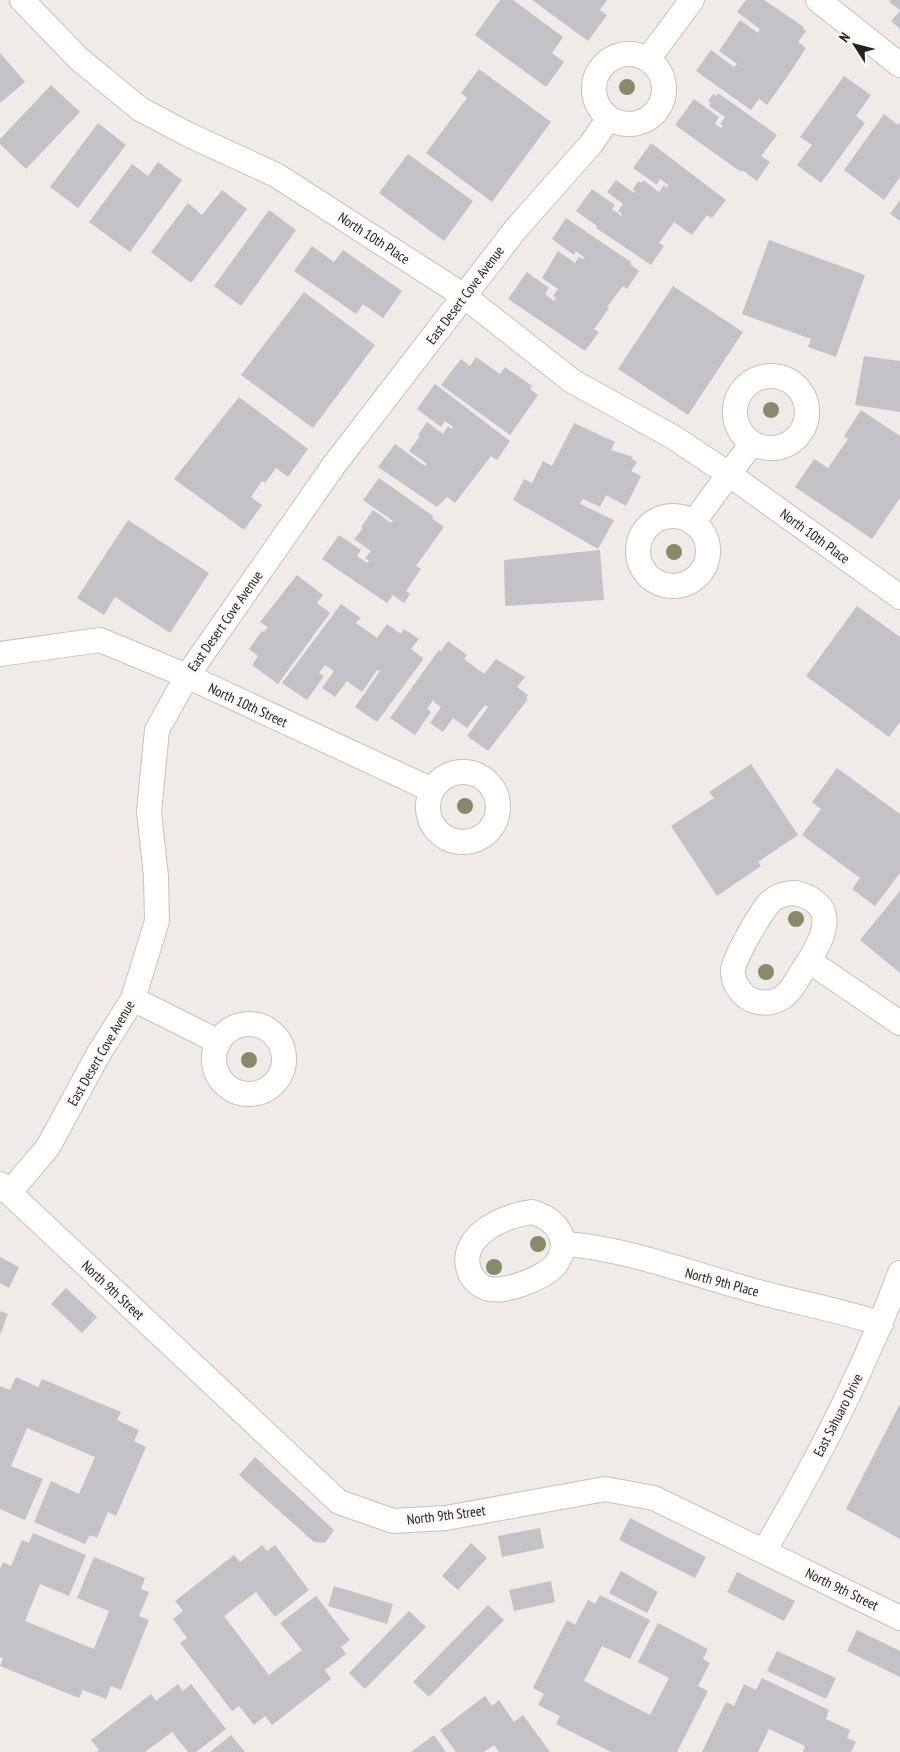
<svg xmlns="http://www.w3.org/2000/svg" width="900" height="1752" viewBox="0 0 900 1752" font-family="'PT Sans Narrow',sans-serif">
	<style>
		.building { fill: #c4c2c6 }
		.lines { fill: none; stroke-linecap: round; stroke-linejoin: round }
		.street-casing { stroke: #c5c1bf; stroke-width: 26 }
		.street { stroke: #fff; stroke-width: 24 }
		.tree { fill: #888b6b }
		.labels { text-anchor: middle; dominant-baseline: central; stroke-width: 4; stroke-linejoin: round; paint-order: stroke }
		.street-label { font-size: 14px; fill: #252322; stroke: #fdf8f6 }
	</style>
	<rect width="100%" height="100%" fill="#f0ebe9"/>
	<g class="building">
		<polygon points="500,0 513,0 563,37 552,53 564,62 546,87 475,35"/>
		<polygon points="532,0 607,0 600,10 607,15 588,41"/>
		<polygon points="746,0 764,0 804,27 803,29 806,31 798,42 806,48 787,77 767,105 759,99 751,110 696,71 711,50 734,67 737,64 719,51 740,20 758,33 760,29 737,12"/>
		<polygon points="891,0 900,0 900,10 889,2"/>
		<polygon points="900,11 900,29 891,21"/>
		<polygon points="0,53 25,82 0,103"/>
		<polygon points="479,69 551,122 492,202 426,153 467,98 461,93"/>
		<polygon points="844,76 871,95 856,116 865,123 821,183 797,165 812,145 800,137"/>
		<polygon points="51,85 80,112 26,169 0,144 0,139"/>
		<polygon points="718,93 777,135 761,156 770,162 757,181 742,170 741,172 675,125 694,99 719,117 715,124 721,128 723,126 720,124 725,117 709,106 711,103 708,101 713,94 716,96"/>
		<polygon points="884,114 898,125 900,122 900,177 884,200 844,170"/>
		<polygon points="98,123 126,145 78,208 50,187"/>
		<polygon points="651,143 726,200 712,218 707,215 692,235 674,222 659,243 664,246 651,265 596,228 597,226 576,211 592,189 615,205 612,209 621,216 622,214 618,211 623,204 607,192 616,180 634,193 635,191 633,189 638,181 641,183 643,180 659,192 664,185 667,188 668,185 660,179 657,185 633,168"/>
		<polygon points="408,154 473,201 444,241 379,193"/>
		<polygon points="158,162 182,180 130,252 89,222 132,164 148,176"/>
		<polygon points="222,190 247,209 191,283 151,252 188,203 202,215"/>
		<polygon points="900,200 900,221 890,214"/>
		<polygon points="269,210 296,230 241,306 214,286"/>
		<polygon points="566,218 631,262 630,264 639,271 627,289 623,286 607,307 609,308 594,329 599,332 585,351 508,299 527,272 549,288 545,294 554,301 556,298 553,296 558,289 542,278 558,251 575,263 579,257 583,259 585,258 576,251 574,255 552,239"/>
		<polygon points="769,240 865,275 836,357 808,347 811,339 742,314"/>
		<polygon points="312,246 334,262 343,250 402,291 383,318 363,304 356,314 294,271"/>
		<polygon points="673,286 743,332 688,415 618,369"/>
		<polygon points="304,292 375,345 313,428 241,375"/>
		<polygon points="864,356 900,361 900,412 855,405"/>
		<polygon points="476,357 500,374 505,367 532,386 530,389 538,395 510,435 441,385 461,359 470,366"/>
		<polygon points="435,384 510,441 497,460 491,456 455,503 447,497 437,507 378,467 395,444 425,466 427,464 409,451 420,436 418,435 427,422 443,434 448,426 452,429 453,427 445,421 441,427 417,409"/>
		<polygon points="239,397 308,449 288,477 276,468 265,483 262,481 251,497 262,505 244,530 174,479"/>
		<polygon points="861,410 900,436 900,498 872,539 795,487 814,459 828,468 848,439 844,436"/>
		<polygon points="574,423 615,442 611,450 633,457 632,459 637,462 631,471 641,476 626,506 606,495 600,507 583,499 580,504 614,520 598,549 513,500 524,479 532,483 543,461 552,466"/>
		<polygon points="379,478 433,516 432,518 444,527 416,566 421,569 406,591 410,594 404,603 393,595 387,603 322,559 339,535 361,550 357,556 367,563 369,561 365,558 371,551 354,539 363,528 361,527 373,510 391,523 393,521 363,500"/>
		<polygon points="128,520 209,573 170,633 115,597 104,615 77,598"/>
		<polygon points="600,550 604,600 505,606 504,560"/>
		<polygon points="297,575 323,595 317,603 330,613 278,684 252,665 258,656 249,649 262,631 264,632 268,627 260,622"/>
		<polygon points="341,604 361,618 356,623 377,638 387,624 401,634 404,629 419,639 411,649 423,658 422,661 377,722 355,707 380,671 377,670 362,692 347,681 335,697 322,688 334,671 325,665 319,673 324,676 307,700 282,683"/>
		<polygon points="857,606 900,637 900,722 889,737 806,676"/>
		<polygon points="448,641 467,655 464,659 484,674 496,659 525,677 517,687 528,695 526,698 528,699 488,751 467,736 488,707 485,705 467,728 453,718 443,732 430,723 441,707 434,702 434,699 427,709 431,712 415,735 390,718 439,650 441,651"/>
		<polygon points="751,764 798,835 758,862 761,866 717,896 671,826 714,798 709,792"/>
		<polygon points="837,768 900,814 900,873 875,906 852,889 860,878 802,835 821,809 812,802"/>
		<polygon points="900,891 900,973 860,940"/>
		<polygon points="0,1257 19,1267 9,1288 0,1283"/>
		<polygon points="66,1288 97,1317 82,1333 51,1304"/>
		<polygon points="0,1311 8,1314 0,1335"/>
		<polygon points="16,1377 38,1387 42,1379 121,1412 117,1420 139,1430 134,1441 146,1447 116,1516 108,1512 97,1538 90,1535 85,1544 34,1522 51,1481 79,1494 95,1457 27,1428 11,1466 43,1479 25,1520 0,1509 0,1386 10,1390"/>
		<polygon points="900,1404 900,1539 846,1509"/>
		<polygon points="255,1457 334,1530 325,1543 314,1542 239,1475"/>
		<polygon points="630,1518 706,1557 695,1578 619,1540"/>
		<polygon points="540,1528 544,1548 502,1557 498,1536"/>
		<polygon points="33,1533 86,1555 69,1596 40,1584 25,1621 94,1649 109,1611 77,1598 94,1557 145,1578 141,1589 149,1592 139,1616 149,1620 121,1690 111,1686 106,1699 83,1690 79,1698 0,1666 3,1658 0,1657 0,1569 3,1562 11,1566 22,1540 29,1543"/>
		<polygon points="471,1543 487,1558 458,1590 442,1576"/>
		<polygon points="262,1545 267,1551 275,1545 309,1590 275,1617 256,1592 224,1616 269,1675 302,1650 280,1623 316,1596 350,1640 341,1647 346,1654 325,1670 331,1679 272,1725 265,1716 254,1725 239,1706 232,1711 180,1643 187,1638 173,1619 183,1611 175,1601 234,1555 240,1562"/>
		<polygon points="621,1571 658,1592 647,1613 609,1593"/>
		<polygon points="737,1572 795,1601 784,1621 727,1592"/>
		<polygon points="551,1581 555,1602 514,1611 509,1590"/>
		<polygon points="334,1586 393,1604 387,1624 328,1606"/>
		<polygon points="600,1595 650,1620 630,1659 602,1646 584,1681 650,1715 669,1678 638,1662 658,1623 708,1649 703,1659 710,1663 698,1686 708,1691 677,1752 611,1752 556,1724 560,1716 538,1705 544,1694 533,1688 567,1620 575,1625 588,1600 595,1604"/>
		<polygon points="488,1605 504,1620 429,1697 413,1682"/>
		<polygon points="409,1611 426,1627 365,1689 349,1673"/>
		<polygon points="857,1630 900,1651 900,1677 847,1651"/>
		<polygon points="777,1651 836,1678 826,1699 767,1671"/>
		<polygon points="762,1678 829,1710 826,1719 850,1730 847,1738 856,1742 851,1752 803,1752 805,1746 769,1729 758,1752 702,1752 726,1702 734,1706 744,1684 756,1690"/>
		<polygon points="178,1684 183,1691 191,1684 226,1729 196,1752 188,1752 172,1732 145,1752 97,1752 99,1750 91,1740 151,1694 156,1701"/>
		<polygon points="485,1696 492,1706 499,1700 514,1722 523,1715 550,1752 499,1752 494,1745 484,1752 456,1752 440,1730"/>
		<polygon points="231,1735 245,1752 210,1752"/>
		<polygon points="434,1735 446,1752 411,1752"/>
	</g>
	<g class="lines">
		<defs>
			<g id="street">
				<polyline points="22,0 79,59 140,109 187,134 276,175 464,296 572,381 673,437 730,475 900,597"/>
				<polyline points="818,0 900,65"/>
				<circle cx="629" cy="89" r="35"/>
				<polyline points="648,59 692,0"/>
				<circle cx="771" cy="412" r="36"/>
				<circle cx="673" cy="551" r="35"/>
				<polyline points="693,523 752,443"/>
				<polyline points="0,654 100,640 187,676 432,790"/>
				<circle cx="463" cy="807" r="35"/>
				<path d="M 796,893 C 843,905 822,942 803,970 C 797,979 792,991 783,997 C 768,1007 748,1003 739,989 C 735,984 733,977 733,971 C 733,959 762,910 771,901 C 778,895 787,893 796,893 Z"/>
				<polyline points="809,961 900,1023"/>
				<polyline points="133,999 219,1042"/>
				<circle cx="249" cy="1059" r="35"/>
				<polyline points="0,1184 339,1502 393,1521 446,1518 605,1489 654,1498 900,1618"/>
				<polyline points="9,1193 48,1147 99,1053 133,999 157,921 156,876 149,812 157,730 187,676 334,465 515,230 591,144 609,118"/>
				<path d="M 532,1212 C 556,1219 573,1240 556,1264 C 545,1278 500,1296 484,1287 C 476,1283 470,1276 468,1267 C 461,1234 506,1215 532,1212 Z"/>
				<path d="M 563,1244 C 622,1247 689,1273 748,1289 C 792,1302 838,1309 881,1324"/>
				<path d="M 764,1551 C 817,1462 864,1371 900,1273"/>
			</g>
		</defs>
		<use href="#street" class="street-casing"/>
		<use href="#street" class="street"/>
	</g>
	<g class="tree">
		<circle cx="627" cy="87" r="8"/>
		<circle cx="771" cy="410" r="8"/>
		<circle cx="674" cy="552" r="8"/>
		<circle cx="465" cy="806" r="8"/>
		<circle cx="796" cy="919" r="8"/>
		<circle cx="766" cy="972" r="8"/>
		<circle cx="249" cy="1060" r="8"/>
		<circle cx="538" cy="1244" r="8"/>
		<circle cx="494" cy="1267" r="8"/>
	</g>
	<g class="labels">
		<g class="street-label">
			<text transform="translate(374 238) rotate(33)">North 10th Place</text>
			<text transform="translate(465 295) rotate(-53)">East Desert Cove Avenue</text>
			<text transform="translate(815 536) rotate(36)">North 10th Place</text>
			<text transform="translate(225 621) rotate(-55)">East Desert Cove Avenue</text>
			<text transform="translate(248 705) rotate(25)">North 10th Street</text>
			<text transform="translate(101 1053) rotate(-60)">East Desert Cove Avenue</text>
			<text transform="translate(722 1282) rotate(15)">North 9th Place</text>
			<text transform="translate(113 1290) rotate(43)">North 9th Street</text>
			<text transform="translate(838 1415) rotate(-63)">East Sahuaro Drive</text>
			<text transform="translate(446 1515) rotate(-7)">North 9th Street</text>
			<text transform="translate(842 1589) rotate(26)">North 9th Street</text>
		</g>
	</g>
	<g transform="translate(855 45) rotate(306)" stroke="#fdf8f6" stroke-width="4" paint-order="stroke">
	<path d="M0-4L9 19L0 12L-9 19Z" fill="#252322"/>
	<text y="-8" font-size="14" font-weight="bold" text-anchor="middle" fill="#252322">N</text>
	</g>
</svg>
